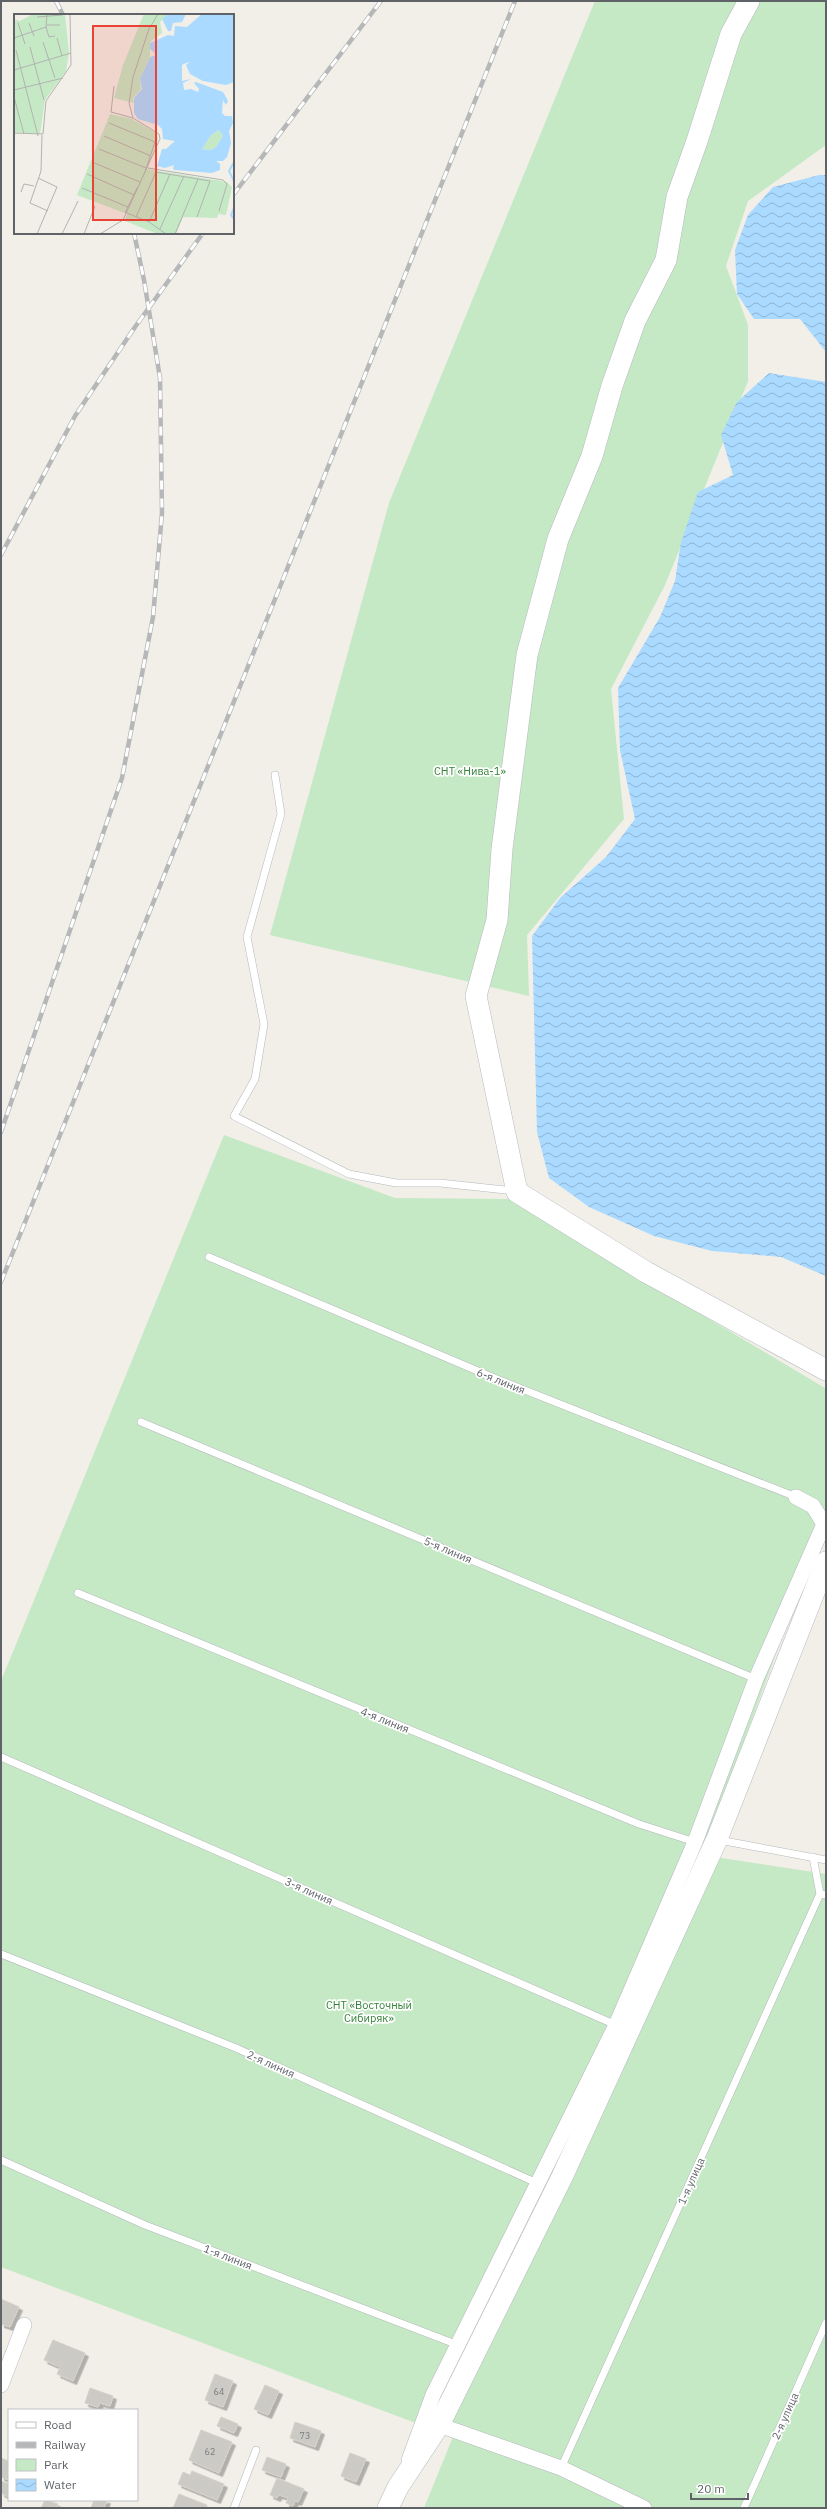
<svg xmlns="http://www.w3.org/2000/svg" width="827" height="2509" viewBox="0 0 827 2509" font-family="'IBM Plex Sans',sans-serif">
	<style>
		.green { fill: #c5e8c5 }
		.water { fill: url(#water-waves) }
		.building { fill: #cccac5; stroke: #d6d1c6; filter: url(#shadow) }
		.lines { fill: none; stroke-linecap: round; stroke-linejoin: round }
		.lane-casing { stroke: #b5b8bc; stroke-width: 8 }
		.street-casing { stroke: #b5b8bc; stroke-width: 16 }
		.secondary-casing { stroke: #b6babf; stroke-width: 22 }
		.lane { stroke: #fff; stroke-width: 7 }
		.street { stroke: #fff; stroke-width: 15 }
		.secondary { stroke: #fff; stroke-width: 21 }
		.rail-casing { stroke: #b6b7b8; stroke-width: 4.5 }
		.rail { stroke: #fff; stroke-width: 3; stroke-dasharray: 9; stroke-linecap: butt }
		.labels { text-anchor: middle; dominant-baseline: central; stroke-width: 3.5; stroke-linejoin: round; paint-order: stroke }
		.number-label { font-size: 9px; fill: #7a7d7f }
		.park-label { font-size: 11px; fill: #348238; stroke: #fff }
		.street-label { font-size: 11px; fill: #5f6368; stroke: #fff }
		.inset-river { fill: none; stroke: #aadaff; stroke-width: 2 }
		.inset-road { fill: none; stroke: #b3b3b1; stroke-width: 1 }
		.view { fill: #ea4335; fill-opacity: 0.15; stroke: #ea4335; stroke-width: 2 }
		.inset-edge { fill: none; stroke: #5f6368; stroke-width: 2 }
	</style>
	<defs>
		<pattern id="water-waves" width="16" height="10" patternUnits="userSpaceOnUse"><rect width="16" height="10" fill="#aadaff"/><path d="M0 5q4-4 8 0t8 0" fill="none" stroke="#8eb4d2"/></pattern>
		<filter id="shadow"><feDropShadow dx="3.5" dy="3.5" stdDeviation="0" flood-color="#0004"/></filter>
	</defs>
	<rect width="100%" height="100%" fill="#f1efe8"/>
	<g class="green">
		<polygon points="595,1 826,1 826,145 748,201 726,266 748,325 748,381 665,585 611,689 624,819 527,935 529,996 270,935 389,503"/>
		<polygon points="224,1135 395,1198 508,1199 825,1388 826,1518 702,1855 826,1874 826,2508 424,2508 453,2437 1,2267 1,1681"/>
	</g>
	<g class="water">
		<polygon points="819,175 826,175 826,352 800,319 754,319 737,294 735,250 748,215 773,187"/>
		<polygon points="769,373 826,382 826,1276 781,1257 712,1251 654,1236 589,1207 549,1178 537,1132 532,936 560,898 606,857 635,819 620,750 618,688 660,617 675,581 681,542 698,492 733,475 721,435 737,402"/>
	</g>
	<g class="building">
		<polygon points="1,2299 19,2307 10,2327 1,2324"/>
		<polygon points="53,2340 85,2353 73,2381 57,2374 60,2367 44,2360"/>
		<polygon points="215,2374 233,2381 223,2407 205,2400"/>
		<polygon points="265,2385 279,2391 268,2415 254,2409"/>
		<polygon points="90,2388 113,2396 110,2406 100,2403 98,2407 85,2403"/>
		<polygon points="221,2417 238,2424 234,2433 217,2426"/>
		<polygon points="295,2422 321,2431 315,2447 290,2438"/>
		<polygon points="201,2430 232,2442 219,2473 189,2460"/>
		<polygon points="350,2453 366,2459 356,2482 341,2476"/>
		<polygon points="267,2457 286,2464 281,2477 262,2470"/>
		<polygon points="1,2458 9,2461 9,2480 1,2477"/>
		<polygon points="192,2471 224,2484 217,2500 178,2484 183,2472 190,2475"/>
		<polygon points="277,2478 304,2489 298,2502 295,2501 293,2506 286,2503 288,2498 279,2495 277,2498 270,2495"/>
		<polygon points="1,2481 9,2484 9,2497 1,2493"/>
		<polygon points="179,2494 207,2505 205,2508 173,2508"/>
		<polygon points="45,2500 58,2504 56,2508 41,2508"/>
		<polygon points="94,2500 107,2500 104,2508 91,2508"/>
	</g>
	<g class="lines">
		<defs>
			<g id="lane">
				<polyline points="275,775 281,814 247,937 264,1024 255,1079 234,1116 349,1174 396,1183 440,1183 515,1191"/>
				<polyline points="209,1257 499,1380 796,1497"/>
				<polyline points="141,1422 756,1679"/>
				<polyline points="78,1593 639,1824 695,1842"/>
				<polyline points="1,1757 616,2025"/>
				<polyline points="719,1840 826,1860"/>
				<polyline points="813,1857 820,1894 826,1895"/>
				<polyline points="1,1954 236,2048 537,2183"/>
				<polyline points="1,2160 145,2225 458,2345"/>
				<polyline points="561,2468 820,1894"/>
				<polyline points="234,2508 256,2450"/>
				<polyline points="744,2508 826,2323"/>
			</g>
			<g id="street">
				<polyline points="1,2385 24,2325"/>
				<polyline points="439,2425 561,2468 644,2508"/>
				<polyline points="409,2460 433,2395 616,2025 695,1842 756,1679 824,1524 813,1506 796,1497"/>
			</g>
			<g id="secondary">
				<polyline points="749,1 731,34 697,141 677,197 666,260 635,321 612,386 592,456 558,539 527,655 502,849 497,920 476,996 517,1192 646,1272 826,1370"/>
				<polyline points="388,2508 398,2487 439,2425 562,2177 717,1839 826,1562"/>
			</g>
		</defs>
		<use href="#lane" class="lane-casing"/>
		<use href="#street" class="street-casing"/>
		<use href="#secondary" class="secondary-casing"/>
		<use href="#lane" class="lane"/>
		<use href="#street" class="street"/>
		<use href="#secondary" class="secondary"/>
		<defs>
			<g id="rail">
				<polyline points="56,1 63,15"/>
				<polyline points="233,195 381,1"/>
				<polyline points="1,555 75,416 135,327 203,233"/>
				<polyline points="1,1132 122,778 153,617 162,513 160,378 144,280 134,233"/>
				<polyline points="1,1282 515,1"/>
			</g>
		</defs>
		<use href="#rail" class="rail-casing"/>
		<use href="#rail" class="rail"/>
	</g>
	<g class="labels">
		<g class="number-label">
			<text x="219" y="2391">64</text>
			<text x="305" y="2435">73</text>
			<text x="210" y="2451">62</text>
		</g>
		<g class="park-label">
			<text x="470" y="771">СНТ «Нива-1»</text>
			<text x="369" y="2005">СНТ «Восточный<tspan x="369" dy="13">Сибиряк»</tspan></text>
		</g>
		<g class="street-label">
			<text transform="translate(501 1381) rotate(22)">6-я линия</text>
			<text transform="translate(448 1550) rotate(23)">5-я линия</text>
			<text transform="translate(385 1720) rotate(22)">4-я линия</text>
			<text transform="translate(309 1891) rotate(24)">3-я линия</text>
			<text transform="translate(271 2064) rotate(24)">2-я линия</text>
			<text transform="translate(691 2181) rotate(-66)">1-я улица</text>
			<text transform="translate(228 2257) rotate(21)">1-я линия</text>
			<text transform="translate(785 2416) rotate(-66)">2-я улица</text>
		</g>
	</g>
	<g transform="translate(14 14)">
		<rect width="220" height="220" fill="#f1efe8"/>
		<path d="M 19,0 L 51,0 L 55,39 L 52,57 L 31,86 L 26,120 L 0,118 L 0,5 L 6,7 ZM 130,0 L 154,0 L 146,8 L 148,19 L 136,28 L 136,42 L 126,65 L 127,75 L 119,84 L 120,89 L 100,84 L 109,51 ZM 96,100 L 118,105 L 142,119 L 144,125 L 133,155 L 213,168 L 218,173 L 212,201 L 204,200 L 203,204 L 169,203 L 162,220 L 144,220 L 111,207 L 113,200 L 63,181 Z" fill="#c5e8c5"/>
		<path d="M 205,116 L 209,122 L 202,133 L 197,136 L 188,135 L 197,121 Z" fill="#c5e8c5"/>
		<path d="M 154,0 L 172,0 L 168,8 L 159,9 L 157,17 L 154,17 L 148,5 ZM 188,0 L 220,0 L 220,68 L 212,71 L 189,67 L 176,60 L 172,51 L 176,48 L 169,50 L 168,52 L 168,67 L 177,65 L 169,69 L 170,76 L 177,75 L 184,78 L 185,75 L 180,69 L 182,68 L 209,78 L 214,87 L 212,91 L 209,86 L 208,99 L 211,102 L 218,102 L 219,109 L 215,117 L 217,129 L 213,143 L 209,147 L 202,147 L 206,150 L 206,156 L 198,159 L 161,156 L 159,155 L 160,151 L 151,154 L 143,152 L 148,135 L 152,135 L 161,127 L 149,125 L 148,115 L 144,111 L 124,105 L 120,99 L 120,84 L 128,75 L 126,65 L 136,43 L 143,41 L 136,35 L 136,29 L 154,21 L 160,22 L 161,12 L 173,13 ZM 205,116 L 209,122 L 202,133 L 197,136 L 188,135 L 197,121 Z" fill="#aadaff" fill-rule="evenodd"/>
		<path class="inset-river" d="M 220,148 L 215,157 L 220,167M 220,194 L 217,201 L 220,205"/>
		<path class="inset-road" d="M 23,3 L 48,1M 4,9 L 11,30M 15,9 L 20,22M 33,11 L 46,11M 32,13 L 35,23 L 41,22M 0,24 L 32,13 L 33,0M 43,24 L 48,42M 29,28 L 41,64M 16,33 L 30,86M 2,36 L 24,122M 0,56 L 57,39M 0,76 L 49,64M 0,83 L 10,120M 119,104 L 115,89 L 119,63 L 135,15 L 144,0M 95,109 L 141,128 L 131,158M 0,119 L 29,120 L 32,87 L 57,51 L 56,0M 28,121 L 27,157 L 16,189 L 34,197M 90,122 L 137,142M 85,135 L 132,154M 78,148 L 126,168M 134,154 L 209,166 L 213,170 L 205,197M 141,155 L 142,158 L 196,167 L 183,203M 73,160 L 120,181M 68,174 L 114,193M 7,178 L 10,170 L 20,172M 111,199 L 123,174M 113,199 L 135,208 L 152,220M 122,203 L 142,158M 135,208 L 156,160M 146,215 L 170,162M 23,220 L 43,173 L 24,164M 48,220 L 64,187M 70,220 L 81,192M 86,220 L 109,206 L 146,125 L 145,120 L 119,104 L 97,98 L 100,72M 161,220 L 184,165"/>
		<path class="view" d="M 79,12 L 142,12 L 142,206 L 79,206 Z"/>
		<rect width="220" height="220" class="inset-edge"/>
	</g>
	<rect width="827" height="2509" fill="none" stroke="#5f6368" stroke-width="4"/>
	<rect x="8" y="2409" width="130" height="92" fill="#ffffff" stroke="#bfc1c3"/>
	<rect x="16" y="2422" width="20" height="6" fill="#ffffff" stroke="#bfc1c3"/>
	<text x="44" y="2429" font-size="12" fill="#5f6368">Road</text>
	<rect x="16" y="2442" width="20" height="6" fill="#b6b7b8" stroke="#bfc1c3"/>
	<text x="44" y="2449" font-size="12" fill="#5f6368">Railway</text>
	<rect x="16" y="2459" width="20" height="12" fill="#c5e8c5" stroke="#bfc1c3"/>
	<text x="44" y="2469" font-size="12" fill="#5f6368">Park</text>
	<rect x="16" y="2479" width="20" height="12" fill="url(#water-waves)" stroke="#bfc1c3"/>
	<text x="44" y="2489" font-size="12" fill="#5f6368">Water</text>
	<path d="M691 2493v6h57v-6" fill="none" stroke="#5f6368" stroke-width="2"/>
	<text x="697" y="2493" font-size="12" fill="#5f6368" stroke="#ffffff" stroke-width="3" paint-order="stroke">20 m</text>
</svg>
